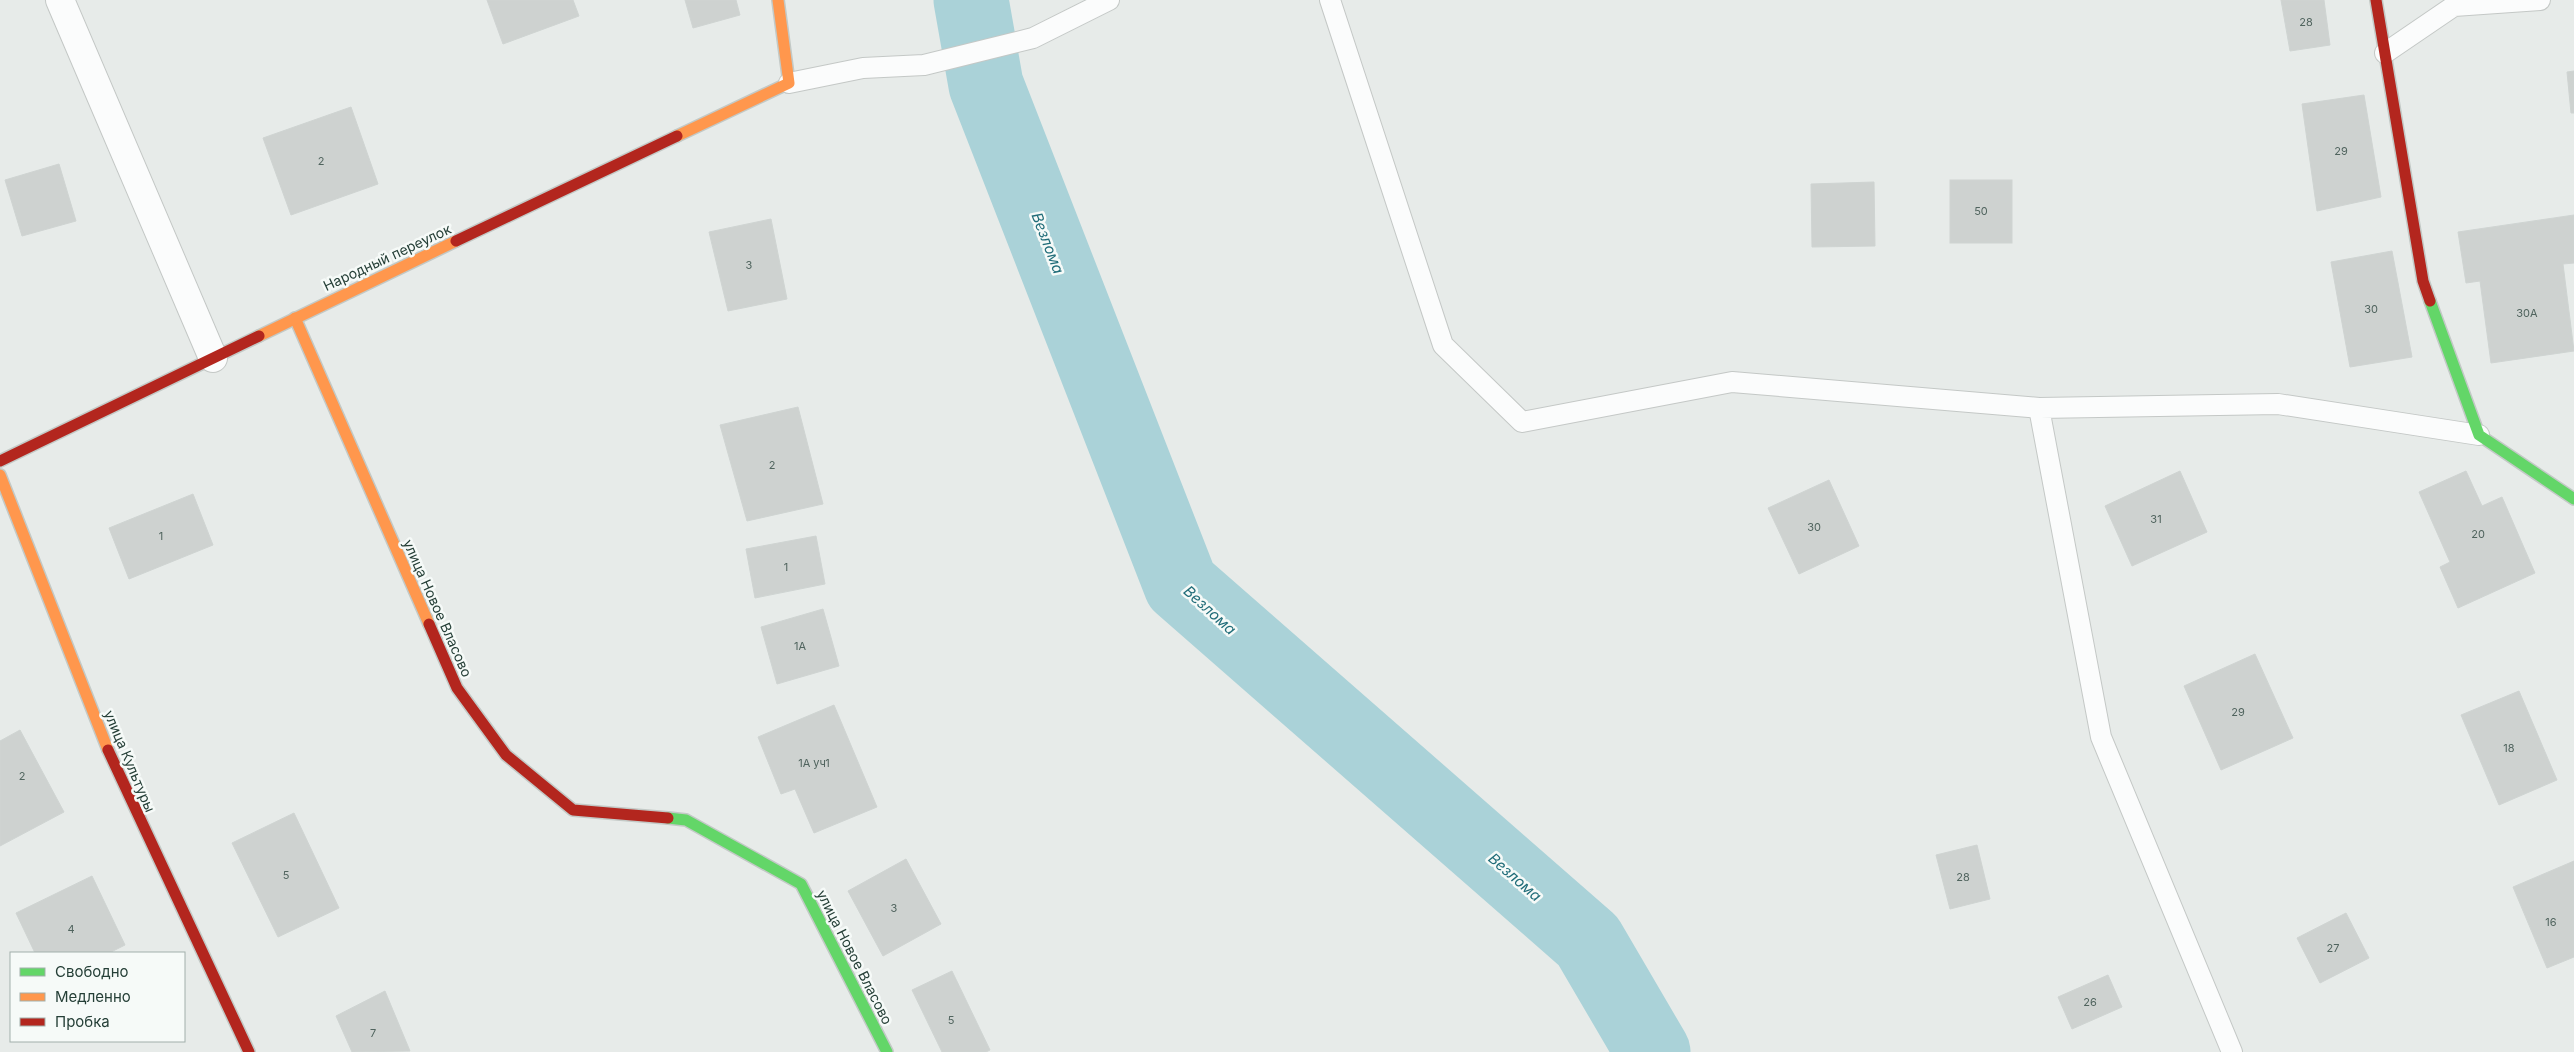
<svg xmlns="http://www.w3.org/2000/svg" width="2574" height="1052" viewBox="0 0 2574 1052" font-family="Inter,sans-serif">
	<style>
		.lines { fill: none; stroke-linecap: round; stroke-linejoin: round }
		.river { stroke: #aad2d8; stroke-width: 75 }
		.building { fill: #ced2d0; stroke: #cfd4d2 }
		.lane-casing { stroke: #c4c8c6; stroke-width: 22 }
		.street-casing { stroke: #c4c8c6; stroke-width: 30 }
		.fast-casing { stroke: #c3c9c6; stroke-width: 14 }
		.slow-casing { stroke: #c3c9c6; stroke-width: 14 }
		.jam-casing { stroke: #c3c9c6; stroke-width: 14 }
		.lane { stroke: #fbfcfc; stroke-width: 20 }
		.street { stroke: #fbfcfc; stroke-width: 28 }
		.fast { stroke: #63d668; stroke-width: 11 }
		.slow { stroke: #ff974d; stroke-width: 11 }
		.jam { stroke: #b3261e; stroke-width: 11 }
		.labels { text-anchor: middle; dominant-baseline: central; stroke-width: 5; stroke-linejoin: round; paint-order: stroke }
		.number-label { font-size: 11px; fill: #50645e }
		.street-label { font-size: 14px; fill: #253f37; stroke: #f6faf8 }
		.water-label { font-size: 15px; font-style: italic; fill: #216d79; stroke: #f6faf8 }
	</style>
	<rect width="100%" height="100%" fill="#e7ebe9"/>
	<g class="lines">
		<polyline class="river" points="971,0 986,85 1181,585 1588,941 1653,1052"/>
	</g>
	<g class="building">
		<polygon points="487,0 573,0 579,16 503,44"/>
		<polygon points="685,0 736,0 740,15 693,28"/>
		<polygon points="2281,0 2324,0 2330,45 2290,51"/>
		<polygon points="2574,71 2574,113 2571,113 2567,72"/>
		<polygon points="2364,95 2381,197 2317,211 2302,104"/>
		<polygon points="351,107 378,184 291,215 263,138"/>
		<polygon points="59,164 76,221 22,236 5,180"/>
		<rect x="1950" y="180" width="62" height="63"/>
		<polygon points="1874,182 1875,246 1812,247 1811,184"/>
		<polygon points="2574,215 2574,263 2563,264 2574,351 2491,363 2480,281 2466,283 2458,232"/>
		<polygon points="771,219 787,299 728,311 709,232"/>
		<polygon points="2392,251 2412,357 2350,367 2331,262"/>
		<polygon points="798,407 823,504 747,521 720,425"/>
		<polygon points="2180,471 2207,532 2132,566 2105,506"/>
		<polygon points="2466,471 2482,506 2502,497 2535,573 2458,608 2440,567 2450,562 2419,492"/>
		<polygon points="1829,480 1859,546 1799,574 1768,508"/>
		<polygon points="193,494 213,545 129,579 109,528"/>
		<polygon points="816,536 825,584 755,598 746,549"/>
		<polygon points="823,609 839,666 777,684 761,627"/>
		<polygon points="2255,654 2293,738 2221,770 2184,686"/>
		<polygon points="2519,691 2557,780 2499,805 2461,715"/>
		<polygon points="834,705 877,807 814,833 795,789 781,794 758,737"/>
		<polygon points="20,730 64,812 0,846 0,741"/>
		<polygon points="294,813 339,908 278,937 232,843"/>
		<polygon points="1977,845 1990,899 1950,909 1936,855"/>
		<polygon points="906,859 941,924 883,956 848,891"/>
		<polygon points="2574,861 2574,957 2547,968 2513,887"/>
		<polygon points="92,876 125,945 109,953 35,953 16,913"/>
		<polygon points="2346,913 2369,958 2320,983 2297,938"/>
		<polygon points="952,971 990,1050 986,1052 942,1052 912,990"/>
		<polygon points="2108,975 2122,1007 2072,1029 2058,997"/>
		<polygon points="385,991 410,1051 352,1052 336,1016"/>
	</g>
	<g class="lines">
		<defs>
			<g id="lane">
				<polyline points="1330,0 1443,345 1522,422 1732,382 2039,408"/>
				<polyline points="2385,53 2454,6 2540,0"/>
				<polyline points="789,83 863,68 924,65 1033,38 1109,0"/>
				<polyline points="2232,1052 2101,737 2039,408 2278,404 2479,435"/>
			</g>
			<polyline id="street" points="60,0 213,358"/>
			<g id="fast">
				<polyline points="2430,301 2479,435 2574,499"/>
				<polyline points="668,818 686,820 801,884 887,1052"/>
			</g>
			<g id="slow">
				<polyline points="677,136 789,83 778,0"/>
				<polyline points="295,318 429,624"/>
				<polyline points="259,336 456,241"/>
				<polyline points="0,475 108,750"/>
			</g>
			<g id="jam">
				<polyline points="2376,0 2423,281 2430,301"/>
				<polyline points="456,241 677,136"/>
				<polyline points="0,461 259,336"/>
				<polyline points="429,624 457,688 506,755 573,810 668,818"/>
				<polyline points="108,750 249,1052"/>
			</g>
		</defs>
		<use href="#lane" class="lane-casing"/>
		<use href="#street" class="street-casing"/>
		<use href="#fast" class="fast-casing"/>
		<use href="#slow" class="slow-casing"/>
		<use href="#jam" class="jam-casing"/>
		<use href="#lane" class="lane"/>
		<use href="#street" class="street"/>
		<use href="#fast" class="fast"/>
		<use href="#slow" class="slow"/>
		<use href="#jam" class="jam"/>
	</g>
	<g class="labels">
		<g class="number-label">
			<text x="2306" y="22">28</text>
			<text x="2341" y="151">29</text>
			<text x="321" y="161">2</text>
			<text x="1981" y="211">50</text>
			<text x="749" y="265">3</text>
			<text x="2371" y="309">30</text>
			<text x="2527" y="313">30А</text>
			<text x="772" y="465">2</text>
			<text x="2156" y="519">31</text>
			<text x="1814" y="527">30</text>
			<text x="2478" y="534">20</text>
			<text x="161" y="536">1</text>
			<text x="786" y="567">1</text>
			<text x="800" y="646">1А</text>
			<text x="2238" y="712">29</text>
			<text x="2509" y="748">18</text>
			<text x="814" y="763">1А уч1</text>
			<text x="22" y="776">2</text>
			<text x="286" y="875">5</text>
			<text x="1963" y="877">28</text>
			<text x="894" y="908">3</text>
			<text x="2551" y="922">16</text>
			<text x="71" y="929">4</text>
			<text x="2333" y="948">27</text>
			<text x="2090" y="1002">26</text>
			<text x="951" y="1020">5</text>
			<text x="373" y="1033">7</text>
		</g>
		<g class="street-label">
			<text transform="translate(387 257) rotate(-25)">Народный переулок</text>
			<text transform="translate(438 608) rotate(66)">улица Новое Власово</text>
			<text transform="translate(130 761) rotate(67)">улица Культуры</text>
			<text transform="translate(855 957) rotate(63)">улица Новое Власово</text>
		</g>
		<g class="water-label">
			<text transform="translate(1048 243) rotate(69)">Везлома</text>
			<text transform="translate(1210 610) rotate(42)">Везлома</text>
			<text transform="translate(1515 877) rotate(41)">Везлома</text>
		</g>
	</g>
	<rect x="10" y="952" width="175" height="90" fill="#f6faf8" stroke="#a2afab"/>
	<rect x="20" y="968" width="25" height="8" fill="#63d668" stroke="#a2afab"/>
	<text x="55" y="977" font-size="15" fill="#253f37">Свободно</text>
	<rect x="20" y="993" width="25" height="8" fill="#ff974d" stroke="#a2afab"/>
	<text x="55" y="1002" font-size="15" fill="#253f37">Медленно</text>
	<rect x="20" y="1018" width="25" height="8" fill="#b3261e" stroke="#a2afab"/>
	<text x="55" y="1027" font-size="15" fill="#253f37">Пробка</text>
</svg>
